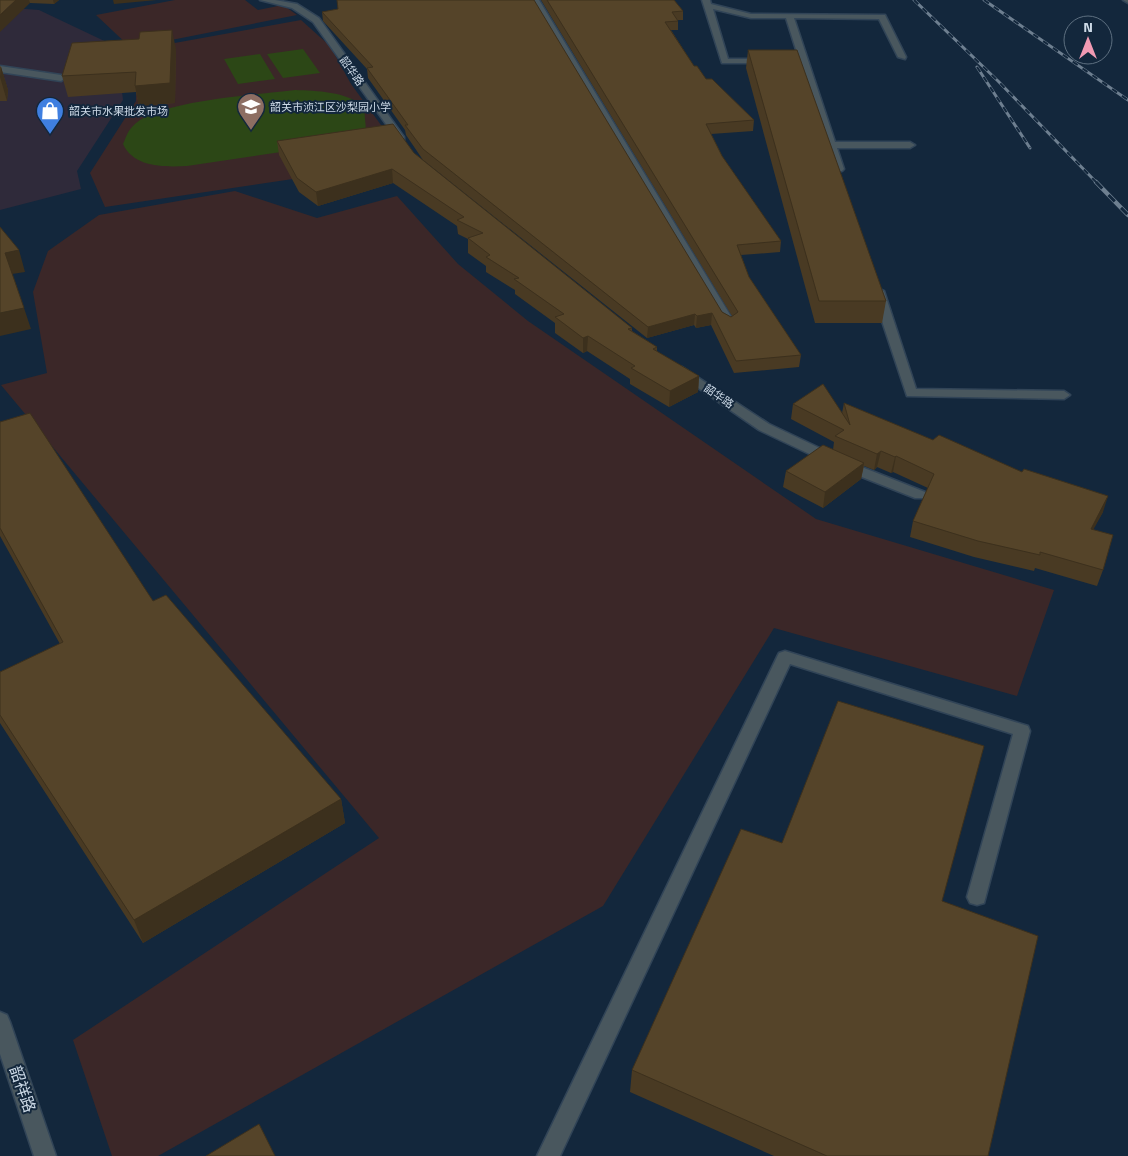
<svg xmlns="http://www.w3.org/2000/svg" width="1128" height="1156" viewBox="0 0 1128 1156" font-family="'Titillium Web','Noto Sans SC',sans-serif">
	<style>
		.commercial { fill: #2f2a3a }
		.education { fill: #3b2728 }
		.green { fill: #2c4716 }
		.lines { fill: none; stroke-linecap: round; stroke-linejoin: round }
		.lane-casing { stroke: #314457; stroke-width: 3 }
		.street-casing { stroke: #314457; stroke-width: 3 }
		.lane { fill: #49575e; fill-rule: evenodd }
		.street { fill: #49575e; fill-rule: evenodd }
		.rail-far1-casing { stroke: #6e7f90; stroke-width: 3 }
		.rail-casing { stroke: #6e7f90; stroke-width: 4.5 }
		.rail-far1 { stroke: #13273c; stroke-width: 2; stroke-dasharray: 6; stroke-linecap: butt }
		.rail { stroke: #13273c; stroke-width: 3; stroke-dasharray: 9; stroke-linecap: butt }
		.wall { fill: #493a23 }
		.shaded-wall { fill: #3c301d }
		.building { fill: #554429; stroke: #3c301d }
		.labels { text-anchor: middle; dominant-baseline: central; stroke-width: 4; stroke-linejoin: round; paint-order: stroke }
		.far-street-label { font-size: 11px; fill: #cddae7; stroke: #13273c }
		.far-poi-label { font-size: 11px; fill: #cddae7; stroke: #13273c; text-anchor: start }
		.near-street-label { font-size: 16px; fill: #cddae7; stroke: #13273c }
	</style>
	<rect width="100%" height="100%" fill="#13273c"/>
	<polygon class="commercial" points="0,7 39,10 117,47 123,100 77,171 81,189 0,210"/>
	<g class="education">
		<polygon points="175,0 245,0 258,10 283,5 297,15 131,48 96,15"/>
		<polygon points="301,20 330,46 351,84 408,162 105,207 90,173 136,101 136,50"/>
		<polygon points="235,191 317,218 397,196 458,264 528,321 816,519 1054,590 1017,696 774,628 603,906 158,1156 112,1156 73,1040 379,838 1,385 47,373 33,292 48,251 99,215"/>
	</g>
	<g class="green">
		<polygon points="303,49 320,73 283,78 267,54"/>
		<polygon points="260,54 275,79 238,84 224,59"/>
		<path d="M 295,90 C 317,91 346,91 364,107 L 366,130 L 328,145 L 187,166 C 165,167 134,168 123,144 C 126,138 127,132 132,127 C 154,100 258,95 295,90 Z"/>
	</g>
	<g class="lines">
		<defs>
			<g id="lane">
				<path d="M 702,0 L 710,0 L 711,4 L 751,14 L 885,15 L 906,57 L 905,59 L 898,57 L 879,19 L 794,18 L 835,142 L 910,142 L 915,145 L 910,148 L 837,148 L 844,169 L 842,171 L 836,171 L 801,63 L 722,63 ZM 713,9 L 751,18 L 786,18 L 799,59 L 728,59 Z"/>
				<polygon points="0,66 61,75 65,78 61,81 0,72"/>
				<polygon points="878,288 884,291 916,389 1064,391 1070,395 1064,399 907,396 872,291"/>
				<polygon points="785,651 1028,726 1030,731 984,903 977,905 970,903 967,897 1013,734 790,664 560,1156 537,1156 777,657 779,653"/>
			</g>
			<g id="street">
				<polygon points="260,0 275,0 297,4 319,18 404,137 404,141 398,141 313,22 292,8"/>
				<polygon points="531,0 539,0 735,323 733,325 729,327 723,323"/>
				<polygon points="1123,0 1128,0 1128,3"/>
				<polygon points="682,367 769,424 849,462 925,492 927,495 925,498 915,498 839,468 759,430 678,374 676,371"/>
				<polygon points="0,1012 7,1015 10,1022 56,1156 34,1156 0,1054"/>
			</g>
		</defs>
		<use href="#lane" class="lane-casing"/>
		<use href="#street" class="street-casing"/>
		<use href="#lane" class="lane"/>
		<use href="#street" class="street"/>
		<defs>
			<g id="rail-far1">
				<polyline points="914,0 998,81 1097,183"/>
				<polyline points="984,0 1128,100"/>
				<polyline points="977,67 1030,148"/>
			</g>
			<polyline id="rail" points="1096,182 1128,215"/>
		</defs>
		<use href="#rail-far1" class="rail-far1-casing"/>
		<use href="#rail" class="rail-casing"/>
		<use href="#rail-far1" class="rail-far1"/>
		<use href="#rail" class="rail"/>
	</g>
	<g class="wall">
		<polygon points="0,0 59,0 54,4 30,3"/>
		<polygon points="541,0 674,0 683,11 683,20 678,20 678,30 671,30 694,66 706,79 754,120 753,131 711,134 722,156 781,241 780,252 741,255 749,277 801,355 799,367 734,373 711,325 696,328 694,325 647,338 423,160 406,135 405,130 368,78 367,69 323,21 322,12 338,9 722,312 731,317 732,316"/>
		<polygon points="176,49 175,103 139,106 136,92 68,97 62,76"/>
		<polygon points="748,50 886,301 882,323 815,323 746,68"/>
		<polygon points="0,66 1,67 8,90 7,101 0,101"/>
		<polygon points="277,141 414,153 632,328 632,331 657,347 657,352 699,376 698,392 669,407 630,384 630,379 587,351 583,353 555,333 555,323 515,294 515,290 486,272 486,266 468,253 468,239 458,234 457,226 393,183 318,206 299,192 279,155"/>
		<polygon points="844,403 1103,512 1093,529 1103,570 1097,586 1035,568 1034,571 974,557 910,537 913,521 928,488 893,472 891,473 877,467 874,470 864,466 861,479 823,508 783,487 786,471 833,450 834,442 791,419 793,404 842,413"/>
		<polygon points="0,422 153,601 341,799 345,823 143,943 0,723 0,672 60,644 0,536"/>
		<polygon points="942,901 988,1156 774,1156 630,1092 632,1070"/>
	</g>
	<g class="shaded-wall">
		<polygon points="16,0 29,0 30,3 0,32 0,15"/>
		<polygon points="53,0 59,0 54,4"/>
		<polygon points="113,0 157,0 114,4"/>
		<polygon points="172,30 176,49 175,103 139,106 135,86"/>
		<polygon points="1,67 8,90 7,101 0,77"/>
		<polygon points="392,169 393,183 318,206 316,192"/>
		<polygon points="19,250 25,272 12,274 5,253"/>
		<polygon points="24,308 31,329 0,336 0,313"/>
		<polygon points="712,313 711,325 696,328 697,316"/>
		<polygon points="695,314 694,325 647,338 648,327"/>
		<polygon points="588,336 587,351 583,353 583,338"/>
		<polygon points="699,376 698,392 669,407 670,391"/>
		<polygon points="881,451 877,467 874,470 877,454"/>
		<polygon points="896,456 893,472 891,473 895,457"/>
		<polygon points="864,463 861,479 823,508 825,492"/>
		<polygon points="1108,496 1103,512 1085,545 1091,529"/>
		<polygon points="341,799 345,823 143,943 134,920"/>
	</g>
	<g class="building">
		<polygon points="0,0 16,0 0,15"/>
		<polygon points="337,0 534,0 722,312 731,317 738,312 547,0 674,0 683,11 672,12 678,21 665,22 694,66 697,66 706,79 712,79 754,120 706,124 722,156 781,241 737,245 749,277 801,355 736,361 712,313 697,316 695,314 648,327 423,149 405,125 408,125 367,68 373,67 322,12 338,9"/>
		<polygon points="172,30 170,83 135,86 136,72 62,76 72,43 139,39 140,32"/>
		<polygon points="748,50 797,50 886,301 819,301"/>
		<polygon points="393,124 414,153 632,328 628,329 657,347 653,349 699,376 670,391 631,368 635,366 588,336 583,338 555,317 564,314 514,279 519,278 486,257 490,255 468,238 483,233 457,220 464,217 392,169 316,192 297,178 277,141"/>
		<polygon points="0,227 19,250 5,253 24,308 0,313"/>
		<polygon points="823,384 850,425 844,403 933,440 939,435 1022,472 1024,469 1108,496 1091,529 1113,535 1103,570 1040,552 1040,555 978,541 913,521 934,474 896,456 895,457 881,451 877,454 835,436 844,430 793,404"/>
		<polygon points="30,413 153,601 166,595 341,799 134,920 0,715 0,672 63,642 0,528 0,422"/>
		<polygon points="823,445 864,463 825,492 786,471"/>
		<polygon points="838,701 984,746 942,901 1038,936 988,1156 827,1156 632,1070 741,829 782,843"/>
		<polygon points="259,1124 275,1156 206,1156"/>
	</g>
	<defs>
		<symbol id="school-pin" viewBox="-11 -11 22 30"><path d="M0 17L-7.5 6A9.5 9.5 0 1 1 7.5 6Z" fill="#8d6e63" stroke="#13273c"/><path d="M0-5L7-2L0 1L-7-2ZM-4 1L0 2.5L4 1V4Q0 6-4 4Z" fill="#fff"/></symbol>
		<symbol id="shop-pin" viewBox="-11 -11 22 30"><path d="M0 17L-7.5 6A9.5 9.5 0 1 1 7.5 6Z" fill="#3f7fe0" stroke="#13273c"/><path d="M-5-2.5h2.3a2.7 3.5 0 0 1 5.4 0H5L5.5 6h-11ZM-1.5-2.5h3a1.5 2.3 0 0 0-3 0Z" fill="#fff"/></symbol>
	</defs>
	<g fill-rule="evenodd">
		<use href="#school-pin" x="235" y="91" width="32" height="43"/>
		<use href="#shop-pin" x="34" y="95" width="32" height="43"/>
	</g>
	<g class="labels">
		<g class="far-street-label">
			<text transform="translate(352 71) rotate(55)">韶华路</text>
			<text transform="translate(719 396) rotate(34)">韶华路</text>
		</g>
		<g class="far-poi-label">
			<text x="270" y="107">韶关市浈江区沙梨园小学</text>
			<text x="69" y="111">韶关市水果批发市场</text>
		</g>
		<g class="near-street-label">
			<text transform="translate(23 1089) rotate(71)">韶祥路</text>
		</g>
	</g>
	<g transform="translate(1088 40)"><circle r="24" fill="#13273c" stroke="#5d6f80"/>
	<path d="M0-4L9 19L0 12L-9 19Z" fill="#f19ab3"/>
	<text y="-8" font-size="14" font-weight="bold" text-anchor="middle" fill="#cddae7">N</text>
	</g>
</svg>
